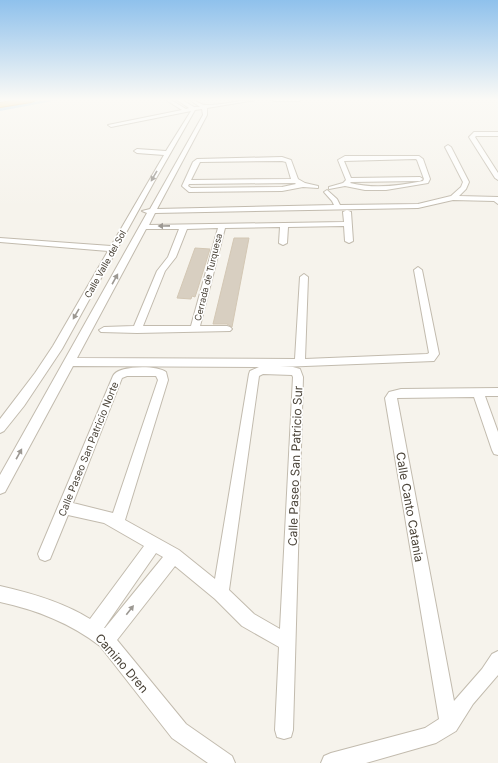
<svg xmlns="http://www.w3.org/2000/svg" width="498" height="763" viewBox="0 0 498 763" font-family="Inter,sans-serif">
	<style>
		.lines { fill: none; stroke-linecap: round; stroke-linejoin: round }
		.canal { fill: #a9d4f2; fill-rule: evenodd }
		.building { fill: #d8cfc1; stroke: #d3c7b4 }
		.minor-casing { stroke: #c2bbae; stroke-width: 2 }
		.highway-casing { stroke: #e0a43c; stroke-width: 2 }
		.minor { fill: #fff; fill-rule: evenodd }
		.highway { fill: #ffcf6e; fill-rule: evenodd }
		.oneway { fill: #9c9892 }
		.labels { text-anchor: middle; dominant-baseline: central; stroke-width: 3.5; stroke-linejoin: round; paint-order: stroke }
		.far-street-label { font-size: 9px; fill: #4b4439; stroke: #fff }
		.street-label { font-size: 10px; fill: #4b4439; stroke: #fff }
		.near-street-label { font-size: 12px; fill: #4b4439; stroke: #fff }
	</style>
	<rect width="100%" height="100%" fill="#f6f3ec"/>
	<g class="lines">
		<polygon class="canal" points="46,100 58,100 0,111 0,107"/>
	</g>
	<g class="building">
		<polygon points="234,238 249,238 232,327 227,324 213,324"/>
		<polygon points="195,248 210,249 198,288 195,297 192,296 191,299 177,298"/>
	</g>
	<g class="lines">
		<defs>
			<g id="minor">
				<path d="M 166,100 L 171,100 L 186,109 L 189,108 L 177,100 L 182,100 L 194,107 L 200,107 L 190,100 C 197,100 201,106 207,105 C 224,105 239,100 255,100 L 207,108 L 207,115 L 157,209 L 334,205 L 332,201 L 324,192 L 327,190 L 337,199 L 340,205 L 418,204 L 451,196 L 461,187 L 463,182 L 445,147 L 448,145 L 451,147 L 469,182 L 466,189 L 459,196 L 498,197 L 498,204 L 494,201 L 453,200 L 418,208 L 155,213 L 149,225 L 344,222 L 343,212 L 347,210 L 351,212 L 353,241 L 349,243 L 345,241 L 344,226 L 288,227 L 287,243 L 283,245 L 279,243 L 280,227 L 225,228 L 200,326 L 227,326 L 230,327 L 232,329 L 230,331 L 137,333 L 101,332 L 99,330 L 104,327 L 134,326 L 157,271 L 168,257 L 179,229 L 146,229 L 77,358 L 295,359 L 300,277 L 304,274 L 308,277 L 305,359 L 427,354 L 429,353 L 414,270 L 418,267 L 422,270 L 439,354 L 434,361 L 280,367 L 293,367 L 300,369 L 303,377 L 293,730 L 291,737 L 284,739 L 277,737 L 275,730 L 279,647 L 242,626 L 215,599 L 175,566 L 117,640 L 186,724 L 232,756 L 235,763 L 208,763 L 172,738 L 100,646 C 70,623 37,610 0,602 L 0,586 C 31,593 63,602 90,619 L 144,546 L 104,523 L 68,515 L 50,559 L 45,561 L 40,559 L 38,554 L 113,376 C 118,365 158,365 166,372 L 168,380 L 125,520 L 179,550 L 215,579 L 249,374 L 250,371 L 259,367 L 73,366 L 5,492 L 0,494 L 0,475 L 147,213 L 142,211 L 150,209 L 203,115 L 202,109 L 195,110 L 154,182 L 62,349 L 24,406 L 4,431 L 0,433 L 0,419 L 35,373 L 53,346 L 108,251 L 0,242 L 0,238 L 111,246 L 164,155 L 137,153 L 134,151 L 137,149 L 166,151 L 191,111 L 111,127 L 108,125 L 182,110 ZM 218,228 L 191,326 L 143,326 L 165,271 L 176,257 L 187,229 ZM 263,374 L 292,375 L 293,377 L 280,629 L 254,614 L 229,590 L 259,376 ZM 127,376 L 156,376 L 158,380 L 113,513 L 73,503 L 122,378 ZM 156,553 L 163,557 L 105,628 L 104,628 Z"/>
				<polygon points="272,100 301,100 299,101 274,101"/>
				<polygon points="474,132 498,132 498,136 476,136 475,137 498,173 498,180 495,178 469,137"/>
				<path d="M 345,156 L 419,156 L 423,159 L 430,179 L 428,183 L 386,190 L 365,190 L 345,186 L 329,189 L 329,187 L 343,183 L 346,180 L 338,160 ZM 416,159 L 417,160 L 424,179 L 423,181 C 399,186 374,189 350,183 L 351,182 L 420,181 L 423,179 L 420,177 L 351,178 L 344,161 Z"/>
				<path d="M 282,157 L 291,160 L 298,179 L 305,183 L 318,186 L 318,188 L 303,187 L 282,191 L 189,192 L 182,186 L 193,162 L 197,159 ZM 282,161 L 286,162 L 291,179 L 191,180 L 200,162 ZM 295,183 L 296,184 L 282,187 L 191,188 L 188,186 L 189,184 Z"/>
				<polygon points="498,388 498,396 485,396 498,432 498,455 494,454 492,450 474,397 397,398 454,701 482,669 492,654 498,651 498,675 473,704 456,731 436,743 366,763 321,763 324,756 331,753 425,728 439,719 385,398 389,392 401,389"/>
			</g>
			<polygon id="highway" points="18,100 35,100 31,102 0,107 0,103"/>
		</defs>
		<use href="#minor" class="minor-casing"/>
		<use href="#highway" class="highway-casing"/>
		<use href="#minor" class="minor"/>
		<use href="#highway" class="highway"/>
	</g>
	<defs><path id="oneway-solid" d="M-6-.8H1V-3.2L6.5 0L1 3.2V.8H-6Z"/></defs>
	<g class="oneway">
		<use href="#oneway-solid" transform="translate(154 176) rotate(120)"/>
		<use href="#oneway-solid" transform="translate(164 226) rotate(179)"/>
		<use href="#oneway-solid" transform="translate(115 279) rotate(-61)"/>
		<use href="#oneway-solid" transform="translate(76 314) rotate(120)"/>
		<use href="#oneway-solid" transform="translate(19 454) rotate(-61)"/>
		<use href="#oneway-solid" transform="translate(130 610) rotate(-52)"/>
	</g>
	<linearGradient id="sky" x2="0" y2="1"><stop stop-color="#8fc1ec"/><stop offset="0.48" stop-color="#fbfaf6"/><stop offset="1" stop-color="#fbfaf6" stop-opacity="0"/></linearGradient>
	<rect width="498" height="207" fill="url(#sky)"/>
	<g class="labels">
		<g class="far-street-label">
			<text transform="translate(105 264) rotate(-61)">Calle Valle del Sol</text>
			<text transform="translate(208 277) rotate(-76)">Cerrada de Turquesa</text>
		</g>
		<g class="street-label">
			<text transform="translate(88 449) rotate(-68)">Calle Paseo San Patricio Norte</text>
		</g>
		<g class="near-street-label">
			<text transform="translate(295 466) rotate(-88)">Calle Paseo San Patricio Sur</text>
			<text transform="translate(410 507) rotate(80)">Calle Canto Catania</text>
			<text transform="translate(122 663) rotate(49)">Camino Dren</text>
		</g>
	</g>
</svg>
